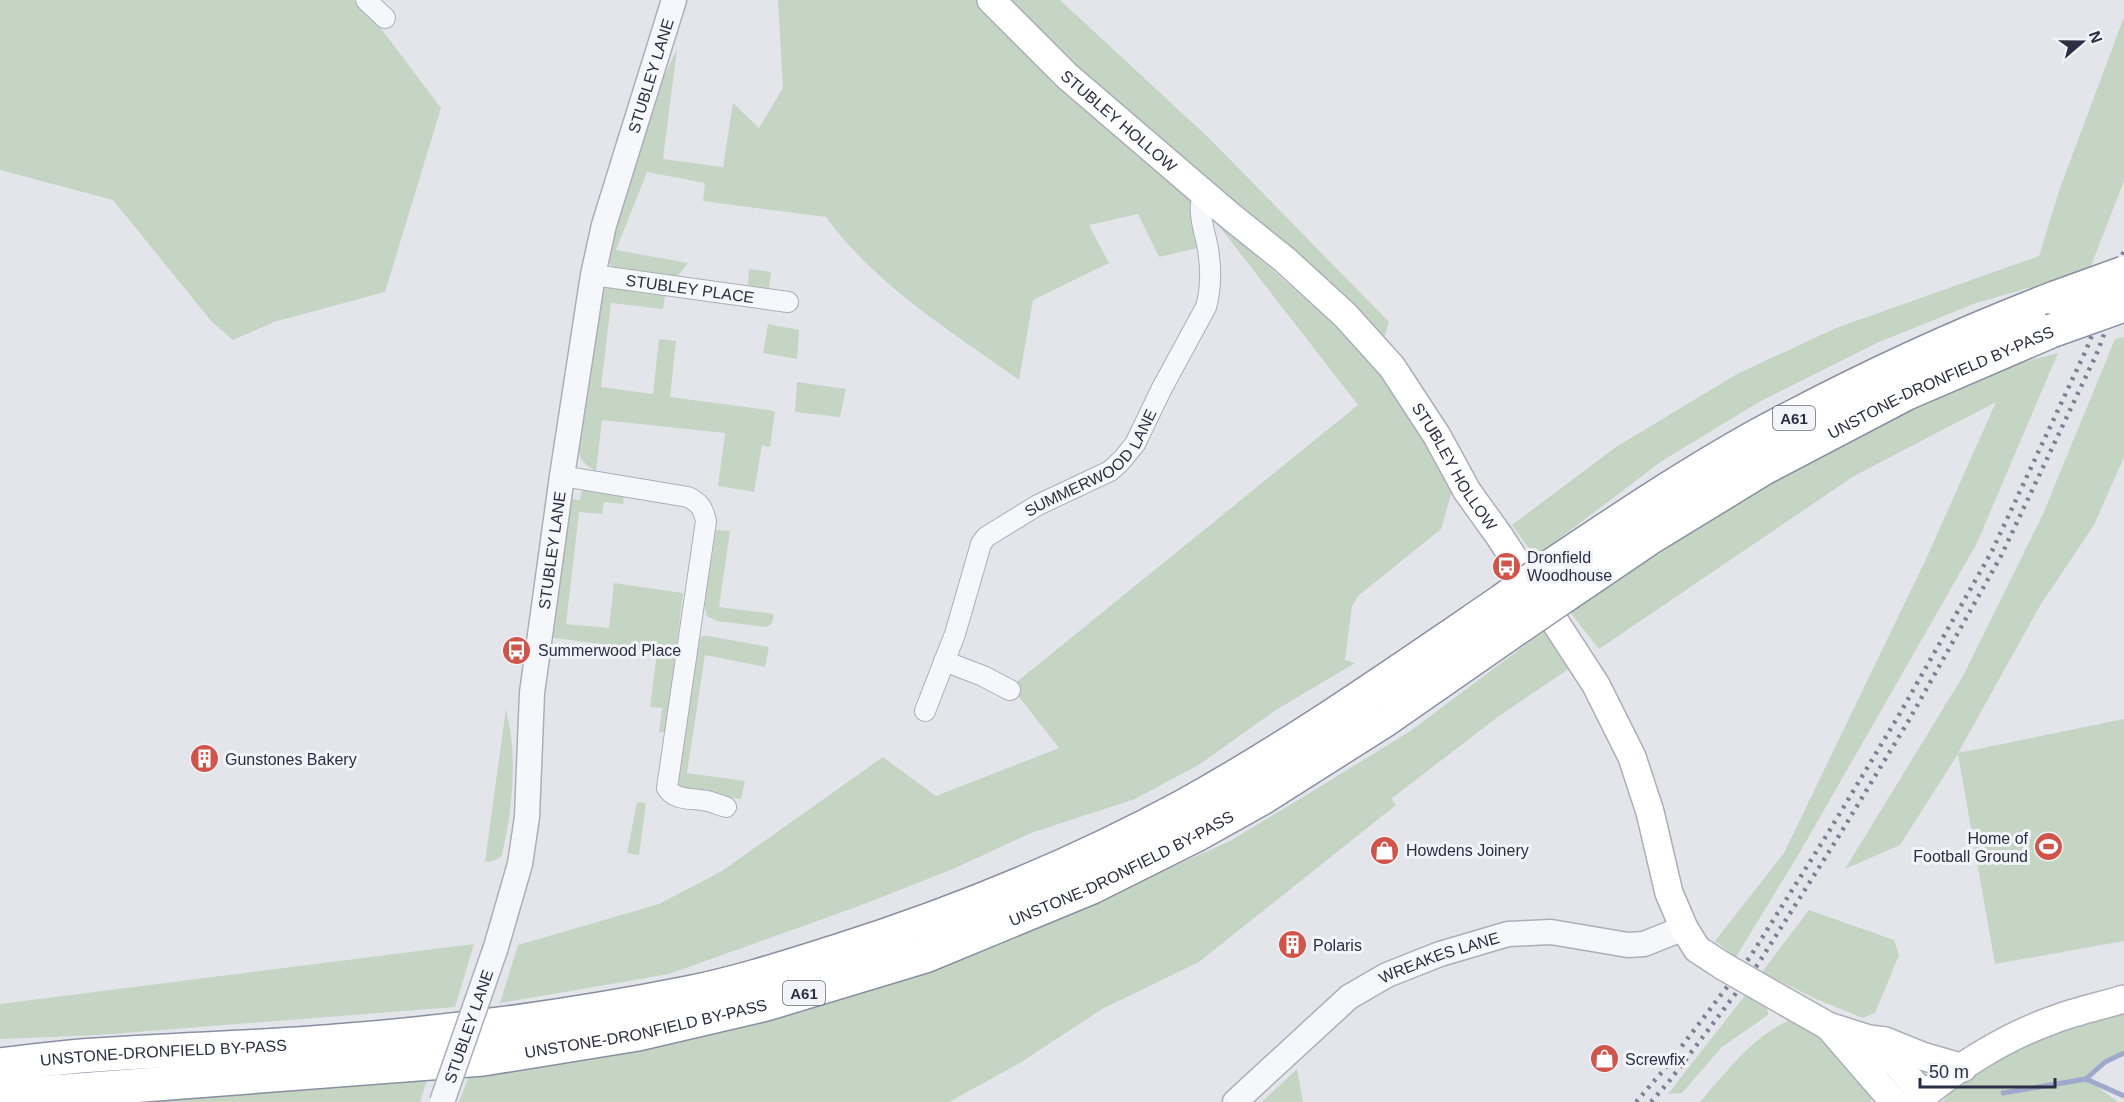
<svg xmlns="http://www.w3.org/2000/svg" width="2124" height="1102" viewBox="0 0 2124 1102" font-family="Arial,sans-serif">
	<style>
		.green { fill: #c5d5c4 }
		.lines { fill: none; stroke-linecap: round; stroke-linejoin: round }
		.stream { stroke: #9ea9cb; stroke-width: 5 }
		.minor-casing { stroke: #acaeb9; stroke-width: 22 }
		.tertiary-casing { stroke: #acaeb9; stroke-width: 27 }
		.secondary-casing { stroke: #acaeb9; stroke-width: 30 }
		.trunk-casing { stroke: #8a8ea2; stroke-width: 36 }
		.minor { stroke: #f6f7fa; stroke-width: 20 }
		.tertiary { stroke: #f6f7fa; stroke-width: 24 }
		.secondary { stroke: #fff; stroke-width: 27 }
		.trunk { stroke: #fff; stroke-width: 33 }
		.rail { stroke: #7c8095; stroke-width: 4.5; stroke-dasharray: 3 6; stroke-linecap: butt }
		.tertiary-bridge-casing { stroke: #acaeb9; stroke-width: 27; stroke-linecap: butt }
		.secondary-bridge-casing { stroke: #acaeb9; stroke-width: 30; stroke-linecap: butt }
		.trunk-bridge-casing { stroke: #8a8ea2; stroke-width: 36; stroke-linecap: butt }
		.tertiary-bridge { stroke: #f6f7fa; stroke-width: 24 }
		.secondary-bridge { stroke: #fff; stroke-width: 27 }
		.trunk-bridge { stroke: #fff; stroke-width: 33 }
		.labels { text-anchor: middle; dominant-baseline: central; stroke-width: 6; stroke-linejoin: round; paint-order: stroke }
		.shield { fill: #f3f4f9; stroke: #67697a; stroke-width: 1.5 }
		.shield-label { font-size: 15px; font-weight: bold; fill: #2b2e44 }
		.street-label { font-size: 16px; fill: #2b2e44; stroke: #f3f4f9 }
		.poi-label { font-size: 16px; fill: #2b2e44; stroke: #f3f4f9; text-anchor: start }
	</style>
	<rect width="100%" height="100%" fill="#e3e5eb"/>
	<g class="green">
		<polygon points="0,0 354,0 383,31 441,108 385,292 274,322 233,340 212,322 113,200 0,170"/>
		<path d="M 778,0 L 976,0 L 1181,183 L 1193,208 L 1202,247 L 1159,257 L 1138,214 L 1089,225 L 1109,263 L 1033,300 L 1019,380 C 951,331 876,286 826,217 L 703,201 L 705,183 L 647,172 L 616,250 L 688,263 L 676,278 L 621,271 L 611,266 L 607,255 L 655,96 L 677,49 L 663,159 L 723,167 L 733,103 L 759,128 L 783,88 Z"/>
		<polygon points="1012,0 1060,0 1210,139 1389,322 1385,336 1280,240 1187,166 1083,73"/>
		<polygon points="2124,17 2124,181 2089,271 1976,303 1879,342 1759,402 1662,461 1535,557 1512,525 1616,447 1737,374 1836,328 2039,256 2060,188"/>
		<polygon points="1212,217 1368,354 1446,471 1453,487 1441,529 1358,596 1352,606 1345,660 1355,663 1276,710 1200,764 1135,799 1031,833 953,869 859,906 669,974 500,1003 518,945 659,904 722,871 883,757 936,796 1059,748 1019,697 1016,697 1014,684 1358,405"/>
		<polygon points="749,269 771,272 769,288 765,291 751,288 748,284"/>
		<path d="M 617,286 L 665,296 L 663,309 L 611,303 L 601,387 L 653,394 L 659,339 L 676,341 L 670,397 L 775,411 L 770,447 L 762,445 L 754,492 L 718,486 L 725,433 L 602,420 L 596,471 C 581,463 578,456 577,439 L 599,294 L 606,287 Z"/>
		<polygon points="768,324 799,330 797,359 763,353"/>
		<polygon points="2124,337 2124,457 2094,525 2041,604 1958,753 2124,719 2124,941 1995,964 1958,754 1900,845 1845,869 1963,676 2043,514 2115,339"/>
		<polygon points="2058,353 1977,543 1800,852 1736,957 1715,941 1784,853 1926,559 1996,402 1854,476 1599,649 1570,612 1752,492 1895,415 2020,363"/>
		<polygon points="797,382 846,389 840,417 795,412"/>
		<polygon points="587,488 624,495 623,504 604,502 602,514 579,512 566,624 609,628 614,583 683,593 667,724 664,732 659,733 662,708 650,707 657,652 549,637 570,499 580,500 582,490"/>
		<polygon points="716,530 730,531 719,607 774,614 772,623 767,627 717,621 707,616 704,605"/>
		<polygon points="1544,631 1570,668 1499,716 1391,799 1396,805 1199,962 1102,1009 1020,1063 949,1102 459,1102 470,1074 1111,894 1230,841 1290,805 1409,732"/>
		<polygon points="702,636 708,636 769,647 765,667 705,655 687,773 745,781 741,799 678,789 674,782 697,644"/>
		<path d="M 506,708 C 508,720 511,733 512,745 C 515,778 510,825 501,857 L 493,861 L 485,862 Z"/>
		<polygon points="637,802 646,803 639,855 627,853"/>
		<polygon points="1809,910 1894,940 1899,955 1875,1013 1863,1018 1816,999 1762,972"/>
		<polygon points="474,944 455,1007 98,1035 0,1039 0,1004"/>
		<path d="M 1747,993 C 1758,999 1768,1002 1768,1015 L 1722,1047 L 1682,1093 L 1668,1094 Z"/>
		<polygon points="2124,1014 2124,1054 2105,1062 2087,1079 2118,1102 1942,1102 1965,1077 1999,1056 2059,1029"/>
		<path d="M 1790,1020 L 1807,1027 L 1842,1053 L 1871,1089 L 1871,1102 L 1700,1102 C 1726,1072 1753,1036 1790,1020 Z"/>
		<polygon points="1297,1069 1303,1102 1262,1102"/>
		<polygon points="428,1077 420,1102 137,1102"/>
	</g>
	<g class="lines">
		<g class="stream">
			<polyline points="2086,1079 2124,1096"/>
			<polyline points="2003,1093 2086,1079 2105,1062 2124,1053"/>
		</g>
		<defs>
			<g id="minor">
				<polyline points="366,0 385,18"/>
				<path id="s1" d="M 593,275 L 788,302"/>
				<path d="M 562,476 L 688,497 C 700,503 703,508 706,521 L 667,788 C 674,801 695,798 707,801 C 713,802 719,805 726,807"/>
				<polyline points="944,661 983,676 1010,690"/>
				<path id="s2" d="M 925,711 L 955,634 L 981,544 L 986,537 L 1038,505 L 1110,471 L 1121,461 L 1135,444 L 1162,388 L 1206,307 C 1211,289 1211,268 1208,249 C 1205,232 1196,210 1204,193"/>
			</g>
			<g id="tertiary">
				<path id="s3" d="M 496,947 L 520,864 L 527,817 L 532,693 L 562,476 L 593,275 L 604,225 L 674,0"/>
				<path id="s4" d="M 1235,1102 L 1349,997 L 1387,975 L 1440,954 L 1508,934 L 1551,932 L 1628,945 L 1644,944 L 1684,928"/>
			</g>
			<g id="secondary">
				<path id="s5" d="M 991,0 L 1067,76 L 1229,215 L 1285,260 L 1345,315 L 1392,367 L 1437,436 L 1467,491 L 1500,537 L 1596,685 L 1632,757 L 1650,812 L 1669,893 L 1684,928 L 1697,949 L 1723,966"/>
				<polyline points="1784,1001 1828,1026 1869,1039 1885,1041 1922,1056 1963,1068"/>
				<polyline points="1829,1027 1894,1102"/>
				<polyline points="1874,1044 1897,1064 1924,1096"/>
				<path d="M 1916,1102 C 1955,1068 2005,1037 2053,1020 C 2076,1011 2101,1006 2124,999"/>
			</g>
			<g id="trunk">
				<path d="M 1548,568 C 1617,522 1685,476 1757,436 C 1853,384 1953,337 2055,298"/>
				<path id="s6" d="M 1564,596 L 1648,539 L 1764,468 L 1907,393 L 2051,331"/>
				<path id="s7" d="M 0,1065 C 32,1061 64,1057 96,1055 C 176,1049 257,1048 337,1041 C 455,1032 573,1016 688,993 C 738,983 787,967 835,952 C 955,914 1073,866 1184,806 C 1294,745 1398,672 1502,601"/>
				<path id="s8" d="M 0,1096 L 483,1059 L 638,1034 L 766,1004 L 925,956 L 1092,887 L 1194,836 L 1262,798 L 1385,720 L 1523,624"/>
			</g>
		</defs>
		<use href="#minor" class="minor-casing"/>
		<use href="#tertiary" class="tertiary-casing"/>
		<use href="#secondary" class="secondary-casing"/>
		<use href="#trunk" class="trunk-casing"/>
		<use href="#minor" class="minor"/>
		<use href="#tertiary" class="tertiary"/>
		<use href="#secondary" class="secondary"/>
		<use href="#trunk" class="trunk"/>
		<g class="rail">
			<polyline points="1636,1102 1662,1072 1750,957 1828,833 1899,715 1992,551 2087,348 2124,251"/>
			<polyline points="1651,1102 1671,1079 1758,964 1837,839 1909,720 2001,556 2097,353 2124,281"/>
		</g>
		<defs>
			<g id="tertiary-bridge">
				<path id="s9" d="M 442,1102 L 496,947"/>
			</g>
			<polyline id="secondary-bridge" points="1723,966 1784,1001"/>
			<g id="trunk-bridge">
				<polyline points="2055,298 2124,273"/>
				<polyline points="2051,331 2124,305"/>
				<polyline points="1502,601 1548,568"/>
				<polyline points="1523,624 1564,596"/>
			</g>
		</defs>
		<use href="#tertiary-bridge" class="tertiary-bridge-casing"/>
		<use href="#secondary-bridge" class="secondary-bridge-casing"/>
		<use href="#trunk-bridge" class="trunk-bridge-casing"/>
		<use href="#tertiary-bridge" class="tertiary-bridge"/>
		<use href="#secondary-bridge" class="secondary-bridge"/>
		<use href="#trunk-bridge" class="trunk-bridge"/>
	</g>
	<defs>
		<symbol id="bus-disc" viewBox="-11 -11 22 22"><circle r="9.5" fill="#d05449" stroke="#f3f4f9"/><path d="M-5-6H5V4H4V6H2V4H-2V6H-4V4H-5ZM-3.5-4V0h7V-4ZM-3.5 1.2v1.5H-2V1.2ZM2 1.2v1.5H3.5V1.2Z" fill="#fff"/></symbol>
		<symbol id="building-disc" viewBox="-11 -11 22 22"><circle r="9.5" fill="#d05449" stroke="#f3f4f9"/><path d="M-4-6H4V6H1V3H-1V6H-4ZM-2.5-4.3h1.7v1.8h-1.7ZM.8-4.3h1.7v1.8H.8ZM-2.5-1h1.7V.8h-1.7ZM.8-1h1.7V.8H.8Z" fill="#fff"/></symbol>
		<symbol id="stadium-disc" viewBox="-11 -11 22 22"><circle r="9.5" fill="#d05449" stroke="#f3f4f9"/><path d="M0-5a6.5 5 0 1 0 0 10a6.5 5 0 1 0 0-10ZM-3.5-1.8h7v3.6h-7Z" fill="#fff"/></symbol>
		<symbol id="shop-disc" viewBox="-11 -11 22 22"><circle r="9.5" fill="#d05449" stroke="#f3f4f9"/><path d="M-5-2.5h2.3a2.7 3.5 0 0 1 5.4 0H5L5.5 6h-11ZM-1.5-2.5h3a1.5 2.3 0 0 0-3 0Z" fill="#fff"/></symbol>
	</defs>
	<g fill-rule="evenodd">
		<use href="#bus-disc" x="1490" y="550" width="33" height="33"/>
		<use href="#bus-disc" x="500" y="634" width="33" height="33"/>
		<use href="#building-disc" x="188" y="742" width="33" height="33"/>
		<use href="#stadium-disc" x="2032" y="830" width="33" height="33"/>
		<use href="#shop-disc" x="1368" y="834" width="33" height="33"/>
		<use href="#building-disc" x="1276" y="928" width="33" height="33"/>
		<use href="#shop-disc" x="1588" y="1042" width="33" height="33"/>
	</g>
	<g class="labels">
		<g class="shield">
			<rect x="1773" y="406" width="42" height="24" rx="4.5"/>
			<rect x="783" y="981" width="42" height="24" rx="4.5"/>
		</g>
		<g class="shield-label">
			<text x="1794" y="418">A61</text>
			<text x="804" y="993">A61</text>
		</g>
		<g class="street-label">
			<text stroke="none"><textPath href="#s3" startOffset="888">STUBLEY LANE</textPath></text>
			<text stroke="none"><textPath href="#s5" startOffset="176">STUBLEY HOLLOW</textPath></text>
			<text stroke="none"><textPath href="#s1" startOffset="98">STUBLEY PLACE</textPath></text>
			<text stroke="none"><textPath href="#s6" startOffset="434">UNSTONE-DRONFIELD BY-PASS</textPath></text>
			<text stroke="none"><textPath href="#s2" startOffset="316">SUMMERWOOD LANE</textPath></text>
			<text stroke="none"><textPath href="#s5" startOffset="662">STUBLEY HOLLOW</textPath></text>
			<text stroke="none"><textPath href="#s3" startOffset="402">STUBLEY LANE</textPath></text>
			<text stroke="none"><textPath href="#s8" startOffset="1154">UNSTONE-DRONFIELD BY-PASS</textPath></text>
			<text stroke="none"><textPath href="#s4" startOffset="254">WREAKES LANE</textPath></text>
			<text stroke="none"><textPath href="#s9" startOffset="80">STUBLEY LANE</textPath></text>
			<text stroke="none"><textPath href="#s8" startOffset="650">UNSTONE-DRONFIELD BY-PASS</textPath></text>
			<text stroke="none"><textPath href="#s7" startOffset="164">UNSTONE-DRONFIELD BY-PASS</textPath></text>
		</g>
		<g class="poi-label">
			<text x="1527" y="557">Dronfield<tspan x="1527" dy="18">Woodhouse</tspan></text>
			<text x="538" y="650">Summerwood Place</text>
			<text x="225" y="759">Gunstones Bakery</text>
			<text x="2028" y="838" text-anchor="end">Home of<tspan x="2028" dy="18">Football Ground</tspan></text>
			<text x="1406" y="850">Howdens Joinery</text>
			<text x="1313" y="945">Polaris</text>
			<text x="1625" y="1059">Screwfix</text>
		</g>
	</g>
	<g transform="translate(2082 42) rotate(70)" stroke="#f3f4f9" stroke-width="4.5" paint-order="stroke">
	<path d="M0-4.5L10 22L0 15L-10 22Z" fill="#2b2e44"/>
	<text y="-9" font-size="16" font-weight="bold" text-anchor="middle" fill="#2b2e44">N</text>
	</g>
	<path d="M1920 1078v9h135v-9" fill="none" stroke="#2b2e44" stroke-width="3"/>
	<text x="1929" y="1078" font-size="18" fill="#2b2e44" stroke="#f3f4f9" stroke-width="4.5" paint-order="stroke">50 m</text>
</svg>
